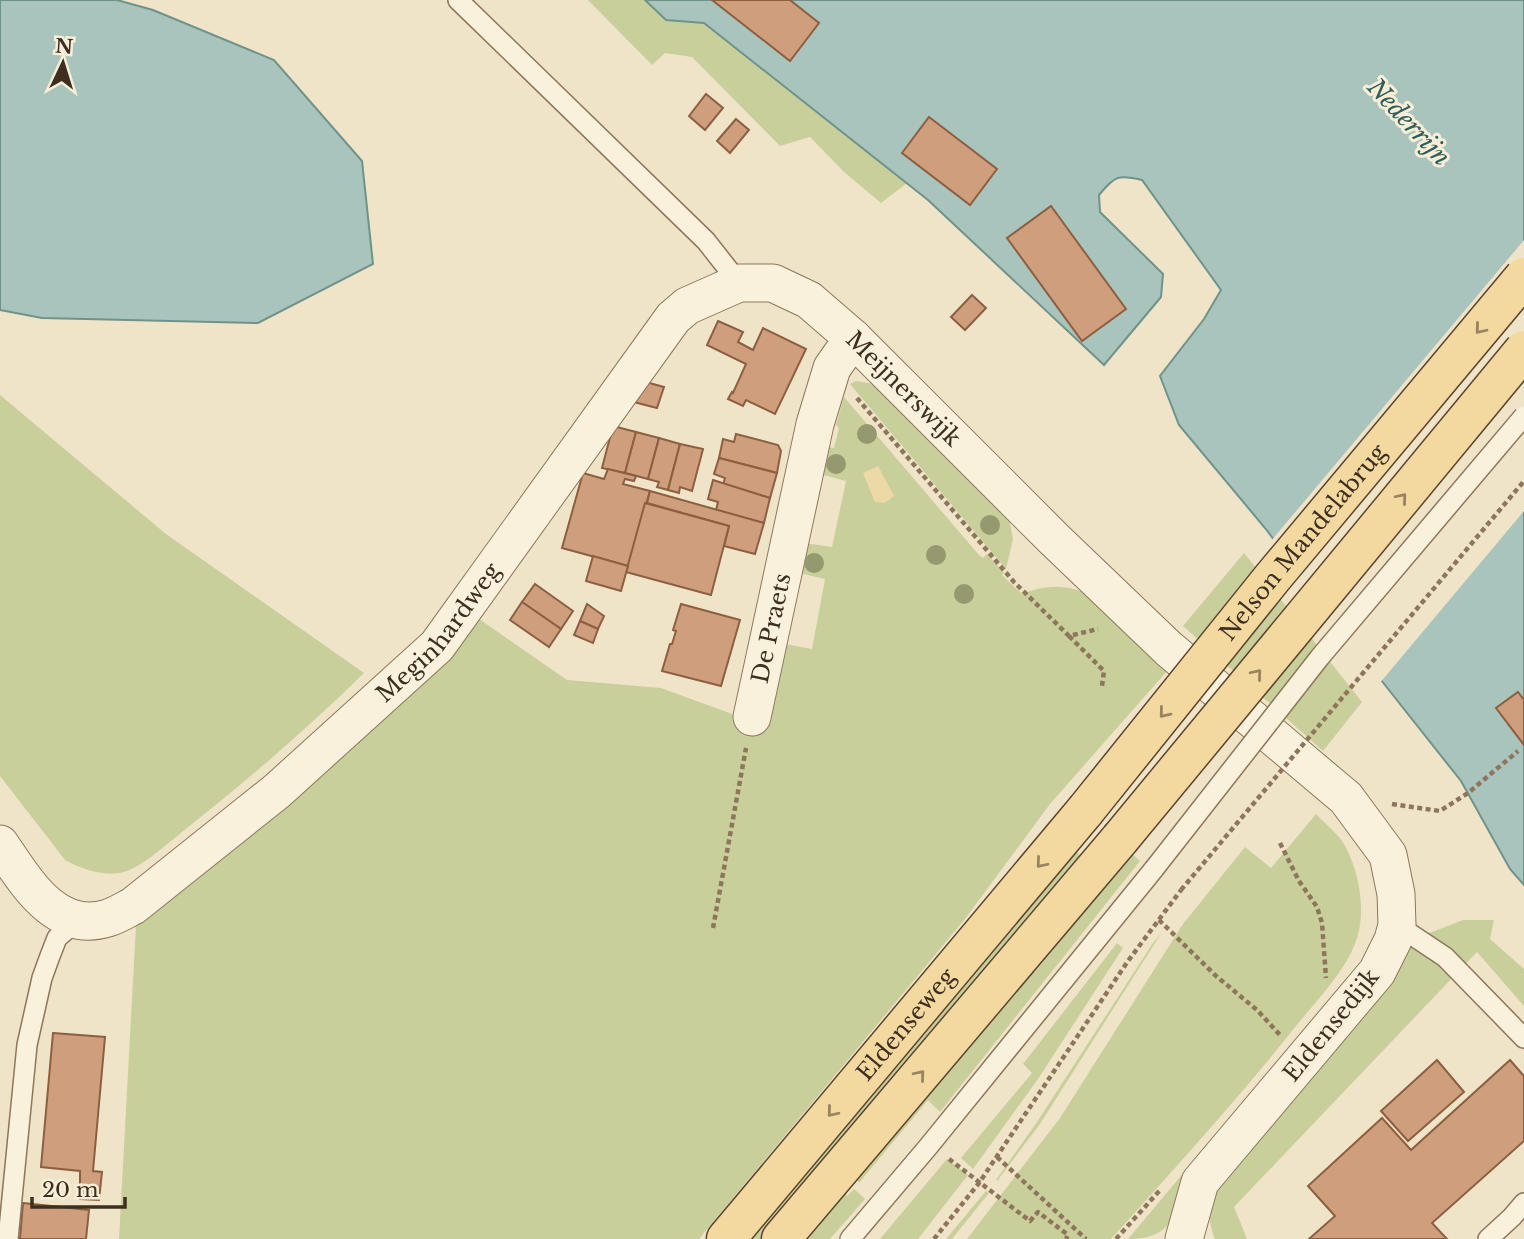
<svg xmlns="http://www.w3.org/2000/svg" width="1524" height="1239" viewBox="0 0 1524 1239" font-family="'Libre Baskerville',serif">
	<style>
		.green { fill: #c9cf9b }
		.sand { fill: #ecd9a5 }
		.water { fill: #a9c4bc; stroke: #6f938a; stroke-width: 2 }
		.pier { fill: #f0e4c8 }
		.building { fill: #cf9f7d; stroke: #8d5f41; stroke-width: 2 }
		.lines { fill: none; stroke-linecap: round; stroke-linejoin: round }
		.service-casing { stroke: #8d765c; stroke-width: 22 }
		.minor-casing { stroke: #8d765c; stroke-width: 39 }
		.primary-casing { stroke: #5b4430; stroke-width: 41 }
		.path { stroke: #8d765c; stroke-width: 4.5; stroke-dasharray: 5 3.5; stroke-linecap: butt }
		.service { stroke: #faf1dc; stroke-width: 19 }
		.minor { stroke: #faf1dc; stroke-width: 37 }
		.primary { stroke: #f3d9a0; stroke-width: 38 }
		.service-bridge-casing { stroke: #8d765c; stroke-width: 22; stroke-linecap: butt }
		.primary-bridge-casing { stroke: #5b4430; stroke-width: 41; stroke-linecap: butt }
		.path-bridge { stroke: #8d765c; stroke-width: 4.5; stroke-dasharray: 5 3.5; stroke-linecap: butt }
		.service-bridge { stroke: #faf1dc; stroke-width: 19 }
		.primary-bridge { stroke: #f3d9a0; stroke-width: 38 }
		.tree { fill: #96986f }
		.oneway { stroke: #988460 }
		.labels { text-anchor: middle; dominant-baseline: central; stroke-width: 6; stroke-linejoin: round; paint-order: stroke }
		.street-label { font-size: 23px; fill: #3d2e20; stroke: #f7eed8 }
		.water-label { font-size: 24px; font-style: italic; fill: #2f5d5a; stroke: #f7eed8 }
	</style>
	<rect width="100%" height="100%" fill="#f0e4c8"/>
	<g class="green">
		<polygon points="588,0 645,0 666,20 703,23 907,183 881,203 844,172 810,137 780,146 692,57 665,53 652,65"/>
		<polygon points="856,381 875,384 1009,518 1013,539 1006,569 850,384"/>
		<path d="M 0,395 L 166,534 L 364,673 C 308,728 249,779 187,828 C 172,840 144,865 127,871 C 107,878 83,870 65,860 L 0,776 Z"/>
		<path d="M 844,397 L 979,555 L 983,558 L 987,554 L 1004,573 L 1002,575 L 1022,594 C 1045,585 1066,584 1088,594 L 1168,670 L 1050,804 L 965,919 L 699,1239 L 119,1239 L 136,925 L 320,772 L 472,614 L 567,680 L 661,688 L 735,715 L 784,644 L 812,649 L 825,579 L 799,573 L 805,543 L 832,547 L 846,481 L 820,474 L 825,447 L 834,448 L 839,428 L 836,425 Z"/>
		<polygon points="1244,553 1362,702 1323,751 1183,626"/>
		<path d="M 1316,814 C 1325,824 1339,834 1345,846 C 1360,873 1367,914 1355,944 C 1343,974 1317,1000 1296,1026 C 1238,1099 1174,1169 1111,1239 L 967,1239 L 1060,1118 L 1183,924 L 1245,847 L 1271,868 Z"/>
		<polygon points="1076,851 1080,855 765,1239 738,1239"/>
		<polygon points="1132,854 1140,861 940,1112 928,1100 859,1183 855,1177 1029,969 1035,972"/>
		<path d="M 1463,920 L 1494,920 L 1490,939 L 1524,969 L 1524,1006 L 1477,952 L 1234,1207 L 1247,1239 L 1215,1239 C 1207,1221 1209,1206 1217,1188 L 1372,1007 L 1405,959 L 1414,939 Z"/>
		<polygon points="1162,932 1040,1124 997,1181 996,1180 1037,1122 1153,943"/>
		<polygon points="1117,943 1123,948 1038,1079 973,1169 961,1158 1032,1073 1023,1064"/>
		<polygon points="947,1159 968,1175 918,1239 880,1239"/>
		<path d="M 1186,1170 C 1174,1210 1178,1239 1128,1239 Z"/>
		<polygon points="854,1189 865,1199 830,1239 802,1239 842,1191 847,1196"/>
		<polygon points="986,1191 989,1193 952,1239 946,1239"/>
	</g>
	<polygon class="sand" points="878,466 894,496 885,503 875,502 863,473"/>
	<g class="water">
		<polygon points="0,0 117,0 153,10 274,60 362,161 373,264 258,323 42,318 0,310"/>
		<path d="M 645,0 L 1524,0 L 1524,885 L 1510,869 L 1461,781 L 1381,680 L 1265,528 L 1179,425 L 1160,376 L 1204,319 L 1221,290 L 1142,180 C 1118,174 1115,176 1099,195 L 1100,212 L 1163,274 L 1161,297 L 1104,365 L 928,200 L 704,23 L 666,20 Z"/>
	</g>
	<polygon class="pier" points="1524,240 1524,511 1379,684 1271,541"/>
	<g class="building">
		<polygon points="712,0 790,0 819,23 790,61"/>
		<polygon points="706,94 723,108 705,130 689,116"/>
		<polygon points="929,117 997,169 970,205 902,153"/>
		<polygon points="736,119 749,130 730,153 717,141"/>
		<polygon points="1051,206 1126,309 1082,341 1007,238"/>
		<polygon points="972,295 986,308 965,330 951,317"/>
		<polygon points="718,321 743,332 738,342 753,350 763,328 806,349 775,414 746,400 743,406 728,399 732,392 733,393 746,364 707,345"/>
		<polygon points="642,381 664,387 657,408 630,401"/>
		<polygon points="613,426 636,432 625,473 602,468"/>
		<polygon points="636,432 659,438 648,479 625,473"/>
		<polygon points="736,434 778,445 781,451 777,473 719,458 723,439 734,442"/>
		<polygon points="659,438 680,444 668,490 657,487 659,482 648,479"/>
		<polygon points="680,444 703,449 692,491 680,487 679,493 668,490"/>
		<polygon points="719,458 777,473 770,498 723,485 725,478 714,474"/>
		<polygon points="608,469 636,476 634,481 625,479 623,484 650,491 628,566 562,548 583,473 604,479"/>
		<polygon points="713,480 770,498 764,523 716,510 718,502 708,499"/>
		<polygon points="650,491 764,523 755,554 724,546 729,526 647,503"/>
		<polygon points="645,503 729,526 711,595 626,572"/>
		<polygon points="593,556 628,566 621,591 586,581"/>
		<polygon points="535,584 573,611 561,629 522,602"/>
		<polygon points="522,602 561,629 549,647 510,620"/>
		<polygon points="587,604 604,616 598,629 580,621"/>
		<polygon points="681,604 740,620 721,686 662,671 670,644 672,644 676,631 673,630"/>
		<polygon points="580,621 598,629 593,643 574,635"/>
		<polygon points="1518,692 1524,700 1524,745 1496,708"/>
		<polygon points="53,1033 105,1037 93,1171 102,1172 99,1200 80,1199 80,1171 41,1167"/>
		<polygon points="1437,1060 1464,1092 1408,1141 1381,1111"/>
		<polygon points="1510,1060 1524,1076 1524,1141 1432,1223 1447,1239 1309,1239 1335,1216 1308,1186 1382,1118 1411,1150"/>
		<polygon points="23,1203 89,1210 86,1239 20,1239"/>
	</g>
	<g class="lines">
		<defs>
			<g id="service">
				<polyline points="458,0 706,241 739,283"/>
				<polyline points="1397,925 1445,957 1524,1038"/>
				<polyline points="8,1239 27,1045 42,978 50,956 57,938 78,920"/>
				<polyline points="850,1239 928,1147 1154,869"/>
				<polyline points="1488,1239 1512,1217 1524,1203"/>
			</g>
			<g id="minor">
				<path id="s1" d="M 752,717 L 815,424 L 832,368 L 853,338"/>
				<path id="s2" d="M 0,844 C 25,880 55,935 108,918 C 117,915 125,910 133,906 L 277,791 L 437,646 L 673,318 L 687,306 L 739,283 L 773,283 L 809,300 L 853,338 L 1054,539 L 1169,649 L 1346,798 L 1388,855 L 1396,894 L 1397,925 L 1393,940 L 1377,972 L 1200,1182 L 1184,1239"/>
			</g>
			<g id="primary">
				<path id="s3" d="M 726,1239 L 1085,811"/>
				<polyline points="781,1239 1120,839"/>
			</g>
		</defs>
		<use href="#service" class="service-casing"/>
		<use href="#minor" class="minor-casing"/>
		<use href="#primary" class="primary-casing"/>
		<g class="path">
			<polyline points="857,398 1014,582 1069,636 1098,629"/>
			<polyline points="1069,636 1104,671 1102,686"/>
			<polyline points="1392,804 1440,811 1468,793 1518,751"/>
			<polyline points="1280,843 1299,881 1317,907 1322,923 1326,978"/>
			<polyline points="1159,920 1215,975 1257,1010 1280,1035"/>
			<polyline points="713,928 746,748"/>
			<polyline points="997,1157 1086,1239"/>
			<polyline points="949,1159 1030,1221 1038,1212 1068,1235 1066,1239"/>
			<polyline points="934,1239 979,1183 1128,961 1181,890"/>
			<polyline points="1116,1239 1161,1189"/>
		</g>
		<use href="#service" class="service"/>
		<use href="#minor" class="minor"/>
		<use href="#primary" class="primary"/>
		<defs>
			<polyline id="service-bridge" points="1154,869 1320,657 1524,416"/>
			<g id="primary-bridge">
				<path id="s4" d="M 1085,811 L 1273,577 L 1524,277"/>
				<polyline points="1120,839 1524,350"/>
			</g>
		</defs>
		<use href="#service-bridge" class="service-bridge-casing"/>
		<use href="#primary-bridge" class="primary-bridge-casing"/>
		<polyline class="path-bridge" points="1181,890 1524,481"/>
		<use href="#service-bridge" class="service-bridge"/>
		<use href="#primary-bridge" class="primary-bridge"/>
	</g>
	<g class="tree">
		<circle cx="867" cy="434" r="10"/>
		<circle cx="836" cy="464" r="10"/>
		<circle cx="990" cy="525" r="10"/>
		<circle cx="936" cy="555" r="10"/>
		<circle cx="814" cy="563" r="10"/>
		<circle cx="964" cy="594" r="10"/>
	</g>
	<defs><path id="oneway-chevron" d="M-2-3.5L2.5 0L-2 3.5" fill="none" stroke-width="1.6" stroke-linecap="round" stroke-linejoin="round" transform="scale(1.75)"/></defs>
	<g class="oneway">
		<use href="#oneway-chevron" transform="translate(1480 329) rotate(130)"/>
		<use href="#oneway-chevron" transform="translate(1402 498) rotate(-50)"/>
		<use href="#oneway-chevron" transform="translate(1257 674) rotate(-50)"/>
		<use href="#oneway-chevron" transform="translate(1164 713) rotate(129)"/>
		<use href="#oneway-chevron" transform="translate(1041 863) rotate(130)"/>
		<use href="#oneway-chevron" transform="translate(920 1075) rotate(-50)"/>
		<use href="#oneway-chevron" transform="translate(832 1112) rotate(130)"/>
	</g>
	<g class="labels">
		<g class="street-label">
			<text stroke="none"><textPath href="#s2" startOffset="1253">Meijnerswijk</textPath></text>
			<text stroke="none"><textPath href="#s4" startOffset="346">Nelson Mandelabrug</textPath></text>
			<text stroke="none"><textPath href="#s1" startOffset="91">De Praets</textPath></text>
			<text stroke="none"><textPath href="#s2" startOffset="581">Meginhardweg</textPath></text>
			<text stroke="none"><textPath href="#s3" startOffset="280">Eldenseweg</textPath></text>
			<text transform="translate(1331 1025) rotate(-51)">Eldensedijk</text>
		</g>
		<g class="water-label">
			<text transform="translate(1409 122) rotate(47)">Nederrijn</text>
		</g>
	</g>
	<g transform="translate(63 63) rotate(4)" stroke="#f7eed8" stroke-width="5" paint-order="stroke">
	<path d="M0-5L12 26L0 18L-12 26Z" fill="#3d2e20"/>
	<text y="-10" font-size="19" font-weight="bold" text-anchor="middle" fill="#3d2e20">N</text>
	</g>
	<path d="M32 1197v10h93v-10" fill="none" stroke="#3d2e20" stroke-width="3.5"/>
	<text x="42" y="1197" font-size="21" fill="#3d2e20" stroke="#f7eed8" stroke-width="5" paint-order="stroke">20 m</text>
</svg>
